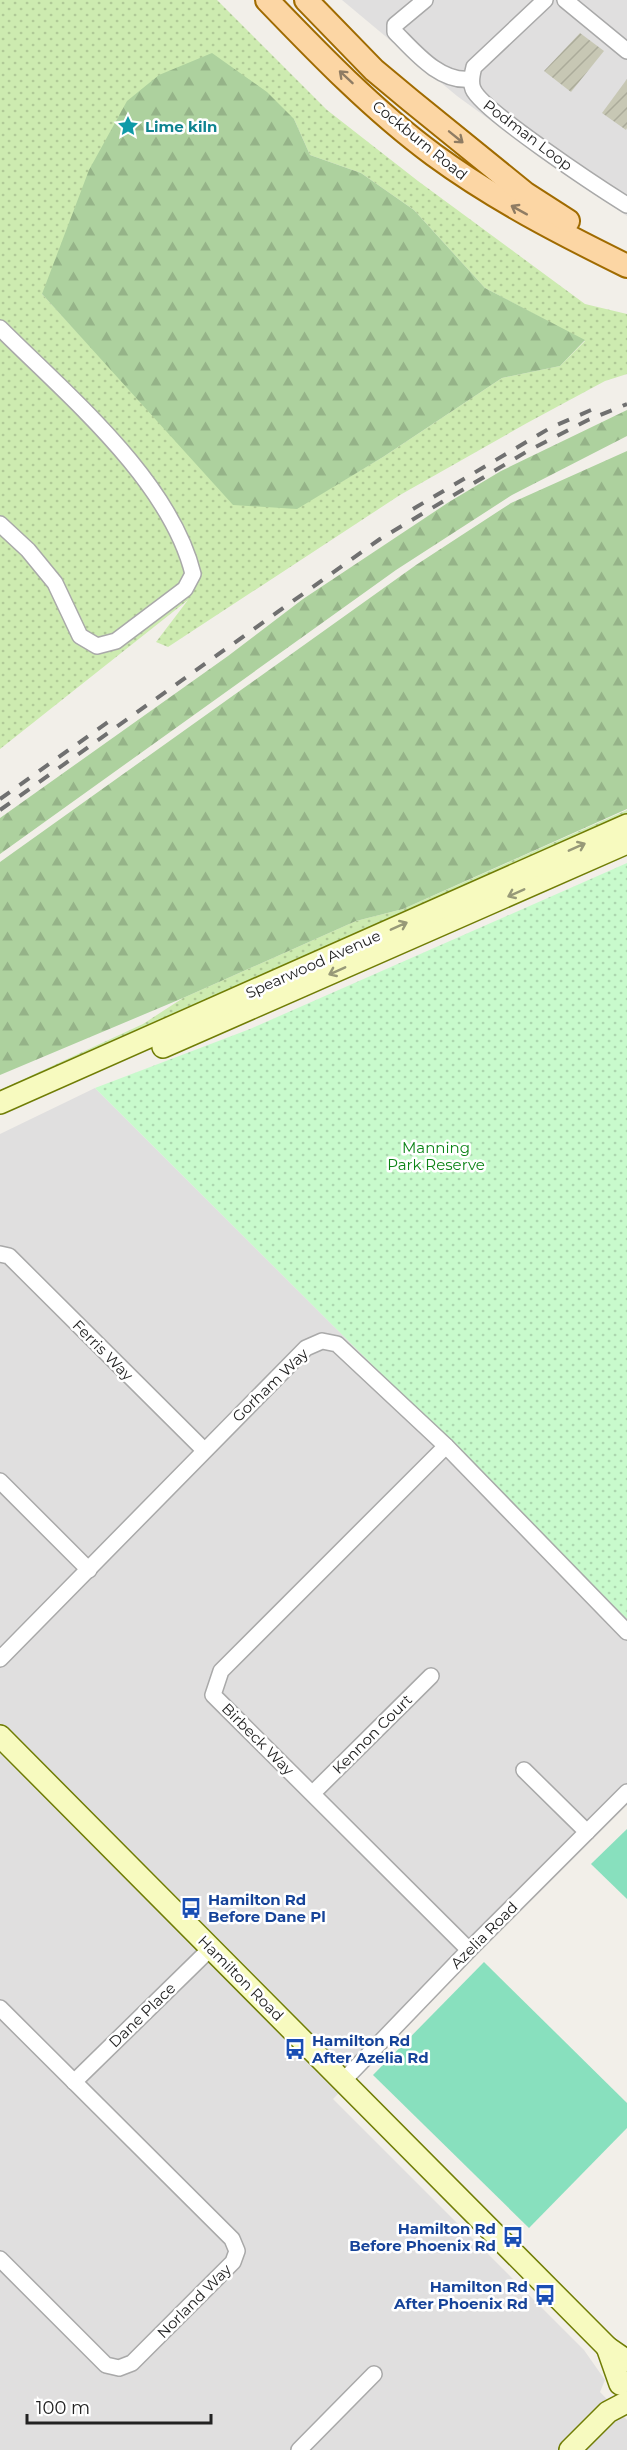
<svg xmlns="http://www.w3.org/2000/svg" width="627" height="2450" viewBox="0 0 627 2450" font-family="Montserrat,sans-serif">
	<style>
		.residential { fill: #e0dfdf }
		.construction { fill: url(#construction-furrows) }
		.grass { fill: url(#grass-dots); fill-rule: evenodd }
		.forest { fill: url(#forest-firs) }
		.park { fill: url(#park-dots) }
		.pitch { fill: #88e0be }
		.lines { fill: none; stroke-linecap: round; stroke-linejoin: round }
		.street-casing { stroke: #a9a9a9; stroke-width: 18 }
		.secondary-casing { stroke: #707d05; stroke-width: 24 }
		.primary-casing { stroke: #a06b00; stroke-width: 26 }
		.street { stroke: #fff; stroke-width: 15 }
		.secondary { stroke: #f7fabf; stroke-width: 21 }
		.primary { stroke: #fcd6a4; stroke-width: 22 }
		.rail { stroke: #707070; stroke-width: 4; stroke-dasharray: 12 12; stroke-linecap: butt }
		.oneway { stroke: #8f7c63 }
		.oneway2 { stroke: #979978 }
		.labels { text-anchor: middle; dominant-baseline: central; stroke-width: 5; stroke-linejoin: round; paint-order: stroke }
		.culture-label { font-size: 15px; font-weight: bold; fill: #0d838f; stroke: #fff; text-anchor: start }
		.street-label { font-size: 15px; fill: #222; stroke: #fff }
		.park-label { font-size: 15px; fill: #0c8416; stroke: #fff }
		.transit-label { font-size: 15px; font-weight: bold; fill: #164399; stroke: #fff; text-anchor: start }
	</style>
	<defs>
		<pattern id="construction-furrows" width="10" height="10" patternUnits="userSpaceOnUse" patternTransform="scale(1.5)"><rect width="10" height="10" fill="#c7c7b4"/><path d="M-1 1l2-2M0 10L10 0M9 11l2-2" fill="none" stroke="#abab9a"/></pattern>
		<pattern id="grass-dots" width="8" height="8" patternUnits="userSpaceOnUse" patternTransform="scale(1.5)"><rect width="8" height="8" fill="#cdebb0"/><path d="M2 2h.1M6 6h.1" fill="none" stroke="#b0c997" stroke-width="1.8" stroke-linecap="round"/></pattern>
		<pattern id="forest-firs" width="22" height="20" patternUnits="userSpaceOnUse" patternTransform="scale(1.5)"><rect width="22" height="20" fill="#add19e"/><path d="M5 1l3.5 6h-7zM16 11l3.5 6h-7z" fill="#95b388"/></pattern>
		<pattern id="park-dots" width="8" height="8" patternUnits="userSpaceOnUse" patternTransform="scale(1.5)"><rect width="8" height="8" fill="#c8facc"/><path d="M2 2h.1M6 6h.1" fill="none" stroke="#acd6af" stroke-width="1.8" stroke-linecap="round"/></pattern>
	</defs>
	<rect width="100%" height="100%" fill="#f2efe9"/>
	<g class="residential">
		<polygon points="342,0 627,0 627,216 567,176 457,96"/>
		<polygon points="95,1088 627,1619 627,1804 333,2099 584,2350 605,2380 600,2392 627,2420 627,2450 0,2450 0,1134"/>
	</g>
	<g class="construction">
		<polygon points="580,33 604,51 571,92 544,71"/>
		<polygon points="627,79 627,128 626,130 602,113"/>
	</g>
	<g class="grass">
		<path d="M 0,0 L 217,0 L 327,110 L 418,181 L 585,304 L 627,314 L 627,374 L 605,381 L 527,423 L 400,495 L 168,647 L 156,642 L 188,600 L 0,749 ZM 294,119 L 310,155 L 361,173 L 414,210 L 485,288 L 585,341 L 560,366 L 502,378 L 383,457 L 297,508 L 87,343 L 42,294 Z"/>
		<polygon points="627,810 627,818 0,1097 0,1090 143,1024 183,998 356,921 403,909"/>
	</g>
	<g class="forest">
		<polygon points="212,53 267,92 294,119 310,155 361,173 414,210 485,288 585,340 560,366 502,378 383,457 297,509 233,505 42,294 89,170 127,101 159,75"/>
		<polygon points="627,410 627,436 512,495 396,570 0,854 0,818 228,656 303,599 449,502 501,471"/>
		<polygon points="627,451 627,809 403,909 356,921 183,998 0,1075 0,862 416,565 511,503"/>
	</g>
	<polygon class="park" points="627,863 627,1619 95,1088 250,1029"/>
	<g class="pitch">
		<polygon points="627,1829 627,1899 591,1864"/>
		<polygon points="484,1962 627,2103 627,2128 529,2228 373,2075"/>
	</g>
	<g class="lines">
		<defs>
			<g id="street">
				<path d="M 425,0 L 395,25 L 395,32 C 415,52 440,83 471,79"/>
				<path d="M 545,0 L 474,67 C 472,74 470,82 473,89 C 481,110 601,189 627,205"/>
				<polyline points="565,0 627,51"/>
				<path d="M 0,328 C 66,394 170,480 193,574 L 185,589 L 116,641 L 97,646 L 80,636 L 55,583 L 28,550 L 0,524"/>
				<polyline points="0,1254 9,1256 204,1450"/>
				<polyline points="446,1446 221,1671 213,1695 469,1950"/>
				<polyline points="0,1481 89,1570"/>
				<polyline points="0,1659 306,1348 322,1341 337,1344 446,1446 627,1632"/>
				<polyline points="524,1770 587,1832"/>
				<polyline points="313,1793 431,1676"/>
				<polyline points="0,2008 232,2239 237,2251 233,2262 132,2363 119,2368 106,2365 0,2259"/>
				<polyline points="343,2081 469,1950 627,1792"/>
				<polyline points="74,2082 211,1948"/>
				<polyline points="299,2450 374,2374"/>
			</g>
			<g id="secondary">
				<polyline points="163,1047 627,843"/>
				<polyline points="0,1103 627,825"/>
				<polyline points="0,1736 607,2347 627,2361"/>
				<polyline points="607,2347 620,2384"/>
				<polyline points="570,2450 608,2412 627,2402"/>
			</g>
			<g id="primary">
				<path d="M 267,0 C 319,54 373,110 434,155 C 494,199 560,233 627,266"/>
				<polyline points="306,0 374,70 410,100 526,194 568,221"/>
			</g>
		</defs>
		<use href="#street" class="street-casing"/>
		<use href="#secondary" class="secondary-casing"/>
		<use href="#primary" class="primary-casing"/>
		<use href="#street" class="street"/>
		<use href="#secondary" class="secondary"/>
		<use href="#primary" class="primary"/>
		<g class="rail">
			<polyline points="413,509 550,428 591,410"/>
			<polyline points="0,799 108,722"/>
			<polyline points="0,810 380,539 526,452 588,420 627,404"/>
		</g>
	</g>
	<defs><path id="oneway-shaft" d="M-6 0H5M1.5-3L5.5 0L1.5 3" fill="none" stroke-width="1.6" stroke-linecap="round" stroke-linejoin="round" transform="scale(1.5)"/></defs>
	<g class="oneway">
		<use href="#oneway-shaft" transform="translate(346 77) rotate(-137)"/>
		<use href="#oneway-shaft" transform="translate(456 137) rotate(39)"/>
		<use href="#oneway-shaft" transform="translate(519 210) rotate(-151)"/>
	</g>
	<g class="oneway2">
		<use href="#oneway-shaft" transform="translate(577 847) rotate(-24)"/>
		<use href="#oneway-shaft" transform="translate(516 893) rotate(156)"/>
		<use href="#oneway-shaft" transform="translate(399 926) rotate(-24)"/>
		<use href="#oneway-shaft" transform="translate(337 971) rotate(156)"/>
	</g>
	<defs>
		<symbol id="sight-bare" viewBox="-9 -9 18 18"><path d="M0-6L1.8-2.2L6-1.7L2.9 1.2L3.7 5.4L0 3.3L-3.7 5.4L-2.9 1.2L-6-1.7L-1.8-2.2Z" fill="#0f9aa8" stroke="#fff" stroke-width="2.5" paint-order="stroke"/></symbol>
		<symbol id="bus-bare" viewBox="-9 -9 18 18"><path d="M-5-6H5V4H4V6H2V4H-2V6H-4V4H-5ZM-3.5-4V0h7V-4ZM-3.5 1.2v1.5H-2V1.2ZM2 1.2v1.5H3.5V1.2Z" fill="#1a4fb4" stroke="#fff" stroke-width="2.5" paint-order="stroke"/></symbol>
	</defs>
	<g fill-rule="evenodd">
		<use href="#sight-bare" x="113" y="111" width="30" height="30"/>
		<use href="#bus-bare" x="176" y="1893" width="30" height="30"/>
		<use href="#bus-bare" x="280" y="2034" width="30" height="30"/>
		<use href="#bus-bare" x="498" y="2222" width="30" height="30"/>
		<use href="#bus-bare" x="530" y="2280" width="30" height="30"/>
	</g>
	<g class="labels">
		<g class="culture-label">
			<text x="145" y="126">Lime kiln</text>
		</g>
		<g class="street-label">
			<text transform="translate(528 135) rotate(37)">Podman Loop</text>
			<text transform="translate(420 140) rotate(39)">Cockburn Road</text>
			<text transform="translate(313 964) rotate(-24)">Spearwood Avenue</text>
			<text transform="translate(103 1350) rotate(45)">Ferris Way</text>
			<text transform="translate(270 1385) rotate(-44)">Gorham Way</text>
			<text transform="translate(372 1734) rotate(-45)">Kennon Court</text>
			<text transform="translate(258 1739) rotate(45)">Birbeck Way</text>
			<text transform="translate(484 1935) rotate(-45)">Azelia Road</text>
			<text transform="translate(241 1978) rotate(45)">Hamilton Road</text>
			<text transform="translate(142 2015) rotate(-44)">Dane Place</text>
			<text transform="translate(194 2301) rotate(-45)">Norland Way</text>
		</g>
		<g class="park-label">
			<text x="436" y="1147">Manning<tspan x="436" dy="17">Park Reserve</tspan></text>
		</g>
		<g class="transit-label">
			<text x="208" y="1899">Hamilton Rd<tspan x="208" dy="17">Before Dane Pl</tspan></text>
			<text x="312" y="2040">Hamilton Rd<tspan x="312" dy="17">After Azelia Rd</tspan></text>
			<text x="496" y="2228" text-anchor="end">Hamilton Rd<tspan x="496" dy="17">Before Phoenix Rd</tspan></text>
			<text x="528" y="2286" text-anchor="end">Hamilton Rd<tspan x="528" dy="17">After Phoenix Rd</tspan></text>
		</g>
	</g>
	<path d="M27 2414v9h184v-9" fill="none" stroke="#222222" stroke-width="3"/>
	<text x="36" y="2414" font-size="18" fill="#222222" stroke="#ffffff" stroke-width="4.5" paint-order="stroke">100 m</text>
</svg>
